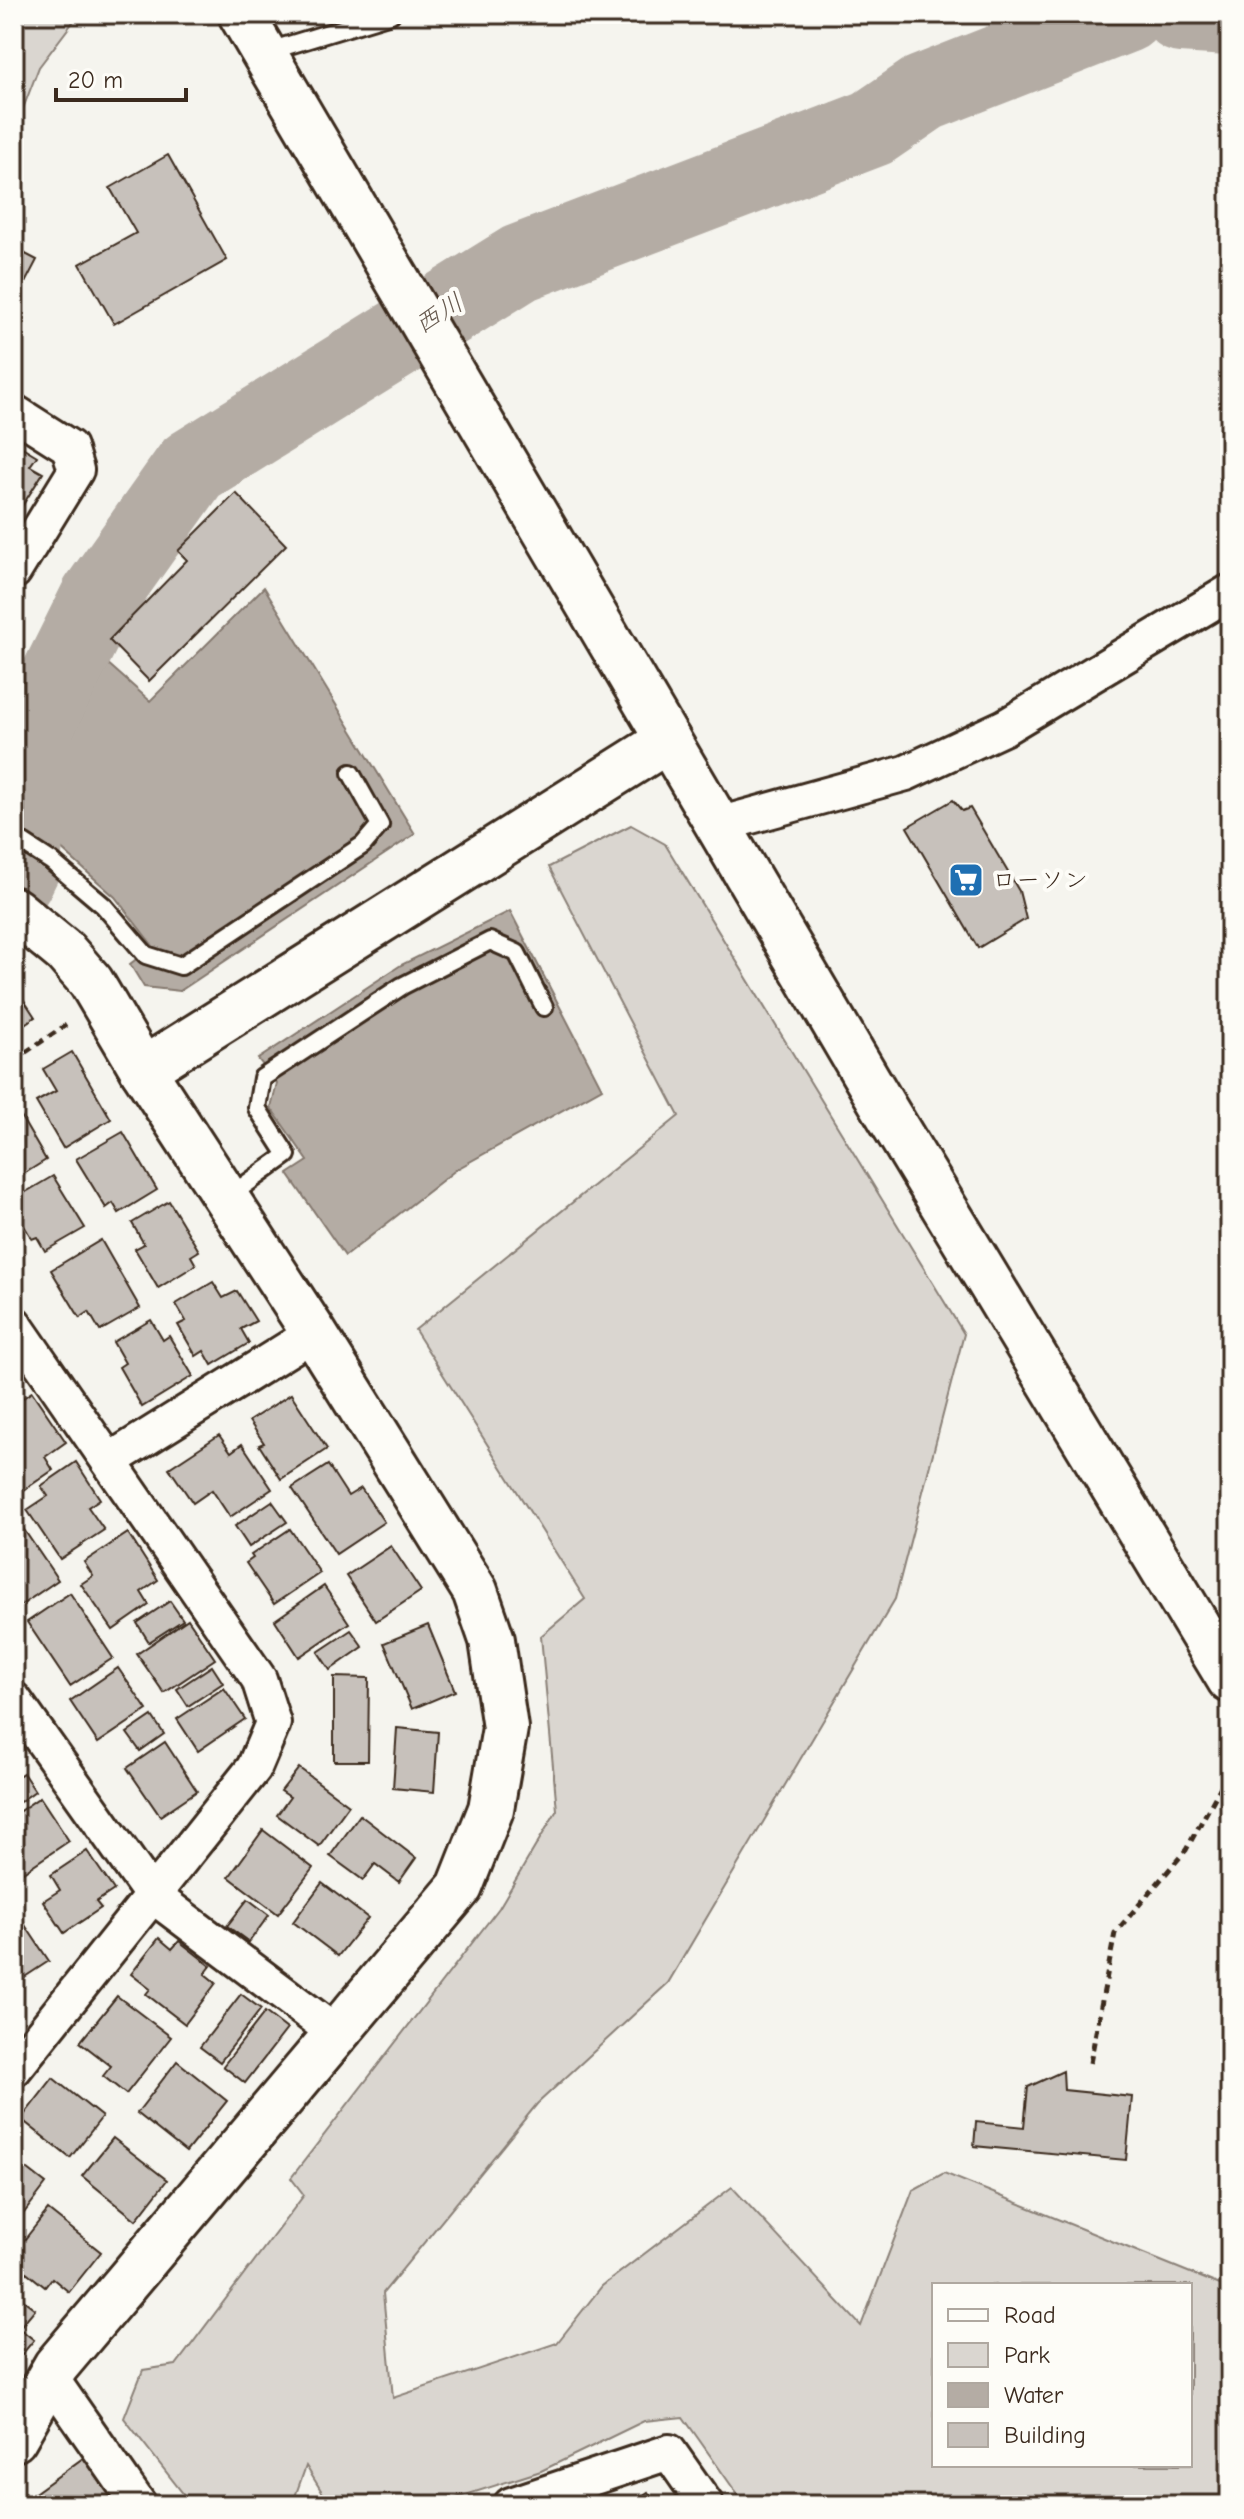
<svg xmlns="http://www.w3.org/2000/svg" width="1244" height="2519" viewBox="0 0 1244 2519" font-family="'Comic Neue','Klee One',sans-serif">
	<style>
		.green { fill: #dad6d0; stroke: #8a8077; stroke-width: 2; fill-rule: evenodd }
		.water { fill: #b4aca4; stroke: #84786e; stroke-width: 2 }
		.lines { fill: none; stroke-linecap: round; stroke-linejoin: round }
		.river { stroke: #b4aca4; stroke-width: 78 }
		.building { fill: #c7c1bb; stroke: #3b2a1e; stroke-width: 2 }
		.lane-casing { stroke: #3b2a1e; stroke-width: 22 }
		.street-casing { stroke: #3b2a1e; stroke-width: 40 }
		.secondary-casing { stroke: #3b2a1e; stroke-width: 50 }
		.path { stroke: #3b2a1e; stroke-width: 5; stroke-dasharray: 8 6; stroke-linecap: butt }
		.lane { stroke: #fdfcf7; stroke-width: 16 }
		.street { stroke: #fdfcf7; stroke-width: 34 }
		.secondary { stroke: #fdfcf7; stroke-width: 44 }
		.labels { text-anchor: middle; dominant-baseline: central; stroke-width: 8; stroke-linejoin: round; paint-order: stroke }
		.poi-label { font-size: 24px; fill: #3b2a1e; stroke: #fdfcf7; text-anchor: start }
		.water-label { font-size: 26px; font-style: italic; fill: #65584d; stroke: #fdfcf7 }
	</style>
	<rect width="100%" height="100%" fill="#f5f4ee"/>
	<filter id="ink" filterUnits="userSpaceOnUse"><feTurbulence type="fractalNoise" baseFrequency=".0125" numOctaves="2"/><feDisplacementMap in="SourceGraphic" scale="16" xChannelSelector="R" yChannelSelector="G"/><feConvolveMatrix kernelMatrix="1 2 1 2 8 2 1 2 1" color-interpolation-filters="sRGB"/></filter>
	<g filter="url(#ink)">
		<g class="green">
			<polygon points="14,14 79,14 39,67 14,132"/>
			<path d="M 631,825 L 665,844 L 964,1334 L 895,1599 L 668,1983 L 537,2104 L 383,2293 L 393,2398 L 557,2343 L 602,2286 L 732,2187 L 861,2326 L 913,2190 L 944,2173 L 1230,2289 L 1230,2505 L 745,2505 L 683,2417 L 644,2421 L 541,2471 L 434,2505 L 330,2505 L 306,2466 L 292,2505 L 192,2505 L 124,2418 L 143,2370 L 176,2365 L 304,2195 L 291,2178 L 499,1908 L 557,1810 L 541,1636 L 585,1599 L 415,1330 L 679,1116 L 549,867 ZM 934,2285 L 1190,2285 L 1190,2465 L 934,2465 Z"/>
		</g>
		<g class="water">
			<polygon points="264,587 415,834 180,991 144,987 130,964 153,946 115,897 58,846 63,722 106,662 150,701"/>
			<polygon points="510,911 602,1088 457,1169 345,1256 288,1174 308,1161 271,1108 277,1083 258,1059 401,965"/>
		</g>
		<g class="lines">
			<g class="river">
				<polyline points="1181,14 1230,17"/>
				<polyline points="14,881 22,865 34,728 99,598 192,467 520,263 873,128 924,93 1125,14"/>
			</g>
		</g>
		<g class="building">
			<polygon points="168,155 227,260 114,324 80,264 136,233 110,188"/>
			<polygon points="14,248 37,260 24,285 14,280"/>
			<polygon points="14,442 37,456 30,466 43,473 17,514 14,512"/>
			<polygon points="236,493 286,545 149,681 109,640 187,560 178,551"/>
			<polygon points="953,800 962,811 970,808 1019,891 1026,919 978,948 907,827"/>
			<polygon points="14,985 35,1017 17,1029 22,1038 14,1043"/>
			<polygon points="72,1052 111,1119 63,1148 36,1102 56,1091 43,1069"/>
			<polygon points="14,1105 46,1160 14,1180"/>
			<polygon points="123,1132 157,1190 119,1213 113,1203 106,1208 76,1159"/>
			<polygon points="53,1176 85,1228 45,1251 37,1237 32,1239 14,1209 14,1199"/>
			<polygon points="169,1201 199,1251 191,1256 196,1265 158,1288 135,1249 144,1244 132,1223"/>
			<polygon points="101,1240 140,1308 100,1331 89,1312 80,1318 51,1270"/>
			<polygon points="213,1282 223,1298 237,1291 256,1321 241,1329 249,1343 212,1365 204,1351 196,1356 178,1325 186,1321 176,1304"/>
			<polygon points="151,1320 163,1340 169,1336 193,1376 142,1407 119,1367 125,1363 113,1342"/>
			<polygon points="32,1392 66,1442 45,1457 53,1470 21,1492 14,1481 14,1404"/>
			<polygon points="291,1394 327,1449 281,1479 259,1445 264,1443 249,1421"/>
			<polygon points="219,1435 231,1452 242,1444 272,1489 230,1517 212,1490 193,1503 169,1468"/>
			<polygon points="76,1462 100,1499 88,1507 104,1530 60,1559 27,1510 48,1496 41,1486"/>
			<polygon points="328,1465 348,1496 361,1488 384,1522 336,1554 292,1488"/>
			<polygon points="272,1501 287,1522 249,1547 235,1526"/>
			<polygon points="14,1515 58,1580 14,1610"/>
			<polygon points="290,1529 320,1573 274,1604 246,1563 253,1558 251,1555"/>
			<polygon points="128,1533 158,1580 141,1592 149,1605 113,1630 81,1584 93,1576 84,1562"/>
			<polygon points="391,1546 421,1591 376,1621 346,1576"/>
			<polygon points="324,1586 349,1623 299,1657 275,1620"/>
			<polygon points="70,1593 113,1658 70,1686 27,1622"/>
			<polygon points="170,1601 183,1620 149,1642 137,1623"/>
			<polygon points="188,1619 215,1659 164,1693 137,1654"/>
			<polygon points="428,1625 455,1691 412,1709 384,1643"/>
			<polygon points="351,1630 363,1647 330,1670 318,1652"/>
			<polygon points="212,1666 223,1683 188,1706 177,1689"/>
			<polygon points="118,1668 147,1710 98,1743 70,1701"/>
			<polygon points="334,1677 369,1678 368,1761 334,1761"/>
			<polygon points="224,1688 245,1719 198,1751 177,1719"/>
			<polygon points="152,1716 164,1734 140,1751 127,1733"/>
			<polygon points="397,1728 438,1732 434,1792 393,1788"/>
			<polygon points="165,1742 197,1791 160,1816 127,1768"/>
			<polygon points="299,1768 349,1805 319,1846 277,1815 290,1797 281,1791"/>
			<polygon points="23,1773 35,1791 14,1806 14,1779"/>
			<polygon points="40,1797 69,1841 17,1876 14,1871 14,1815"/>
			<polygon points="360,1815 416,1858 399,1882 375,1864 363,1880 330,1856"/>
			<polygon points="263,1830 313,1868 278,1914 229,1877"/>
			<polygon points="87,1851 114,1890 96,1902 101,1908 64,1933 43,1901 60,1890 51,1875"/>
			<polygon points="322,1883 368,1918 338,1956 293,1922"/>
			<polygon points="248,1899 269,1915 249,1942 227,1926"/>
			<polygon points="19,1916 49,1961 17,1982 14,1919"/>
			<polygon points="159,1938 172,1949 179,1941 211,1966 205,1974 216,1983 185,2024 146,1994 150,1989 131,1974"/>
			<polygon points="241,1994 261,2009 220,2062 200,2047"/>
			<polygon points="117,1996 171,2037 126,2094 103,2076 111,2066 80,2042"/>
			<polygon points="265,2012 287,2029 245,2083 223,2066"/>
			<polygon points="177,2061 227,2101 186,2152 137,2113"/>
			<polygon points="1063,2071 1064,2090 1132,2097 1126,2160 974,2146 976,2122 1024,2127 1028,2087"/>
			<polygon points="53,2078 102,2117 70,2158 21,2119"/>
			<polygon points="113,2138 167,2180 136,2220 82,2176"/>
			<polygon points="14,2159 46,2184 14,2226"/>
			<polygon points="48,2210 101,2252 69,2292 52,2278 45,2287 14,2262 14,2253"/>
			<polygon points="14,2293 35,2309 19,2328 34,2340 14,2364"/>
			<polygon points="90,2453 127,2505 39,2505 32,2495"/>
			<polygon points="648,2492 656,2505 629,2505"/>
		</g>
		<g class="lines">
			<defs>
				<g id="lane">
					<polyline points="266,52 391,14"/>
					<polyline points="14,837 51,861 104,906 146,955 181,966 363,845 380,825 351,773"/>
					<polyline points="228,1197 287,1155 257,1108 262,1078 402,986 490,941 517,953 544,1007"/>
				</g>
				<g id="street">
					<polyline points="14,412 69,447 76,470 14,571"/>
					<polyline points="718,825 906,773 1005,727 1230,592"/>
					<polyline points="14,1324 259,1679 273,1723 254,1768 14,2069"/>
					<polyline points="109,1461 314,1333"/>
					<polyline points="14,1700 152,1895 337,2034"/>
					<polyline points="50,2377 139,2505"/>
					<polyline points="511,2505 669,2452 706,2505"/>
				</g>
				<g id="secondary">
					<polyline points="241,14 886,1111 1230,1680"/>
					<polyline points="14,910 65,952 91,982 143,1070 314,1333 475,1591 492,1640 505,1728 491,1809 460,1887 56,2366 14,2439"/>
					<polyline points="143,1070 668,740"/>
				</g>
			</defs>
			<use href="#lane" class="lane-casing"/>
			<use href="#street" class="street-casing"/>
			<use href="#secondary" class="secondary-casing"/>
			<g class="path">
				<polyline points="14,1060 66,1025"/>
				<polyline points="1090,2063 1115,1933 1186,1850 1230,1770"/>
			</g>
			<use href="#lane" class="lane"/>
			<use href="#street" class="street"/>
			<use href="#secondary" class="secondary"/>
		</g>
	</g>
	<defs>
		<symbol id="supermarket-square" viewBox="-11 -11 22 22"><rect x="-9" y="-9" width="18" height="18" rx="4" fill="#1f6fb2" stroke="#fdfcf7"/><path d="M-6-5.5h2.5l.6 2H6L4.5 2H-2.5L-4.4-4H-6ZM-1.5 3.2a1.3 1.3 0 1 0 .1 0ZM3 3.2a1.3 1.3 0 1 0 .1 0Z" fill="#fff"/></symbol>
	</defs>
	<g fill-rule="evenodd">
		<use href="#supermarket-square" x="946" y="860" width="40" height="40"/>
	</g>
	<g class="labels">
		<g class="poi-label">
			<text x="992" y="880">ローソン</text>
		</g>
		<g class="water-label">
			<text transform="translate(439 314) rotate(-32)">西川</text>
		</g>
	</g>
	<rect width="1244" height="2519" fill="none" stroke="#fdfcf7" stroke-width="48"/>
	<rect x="24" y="24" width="1196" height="2471" fill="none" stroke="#3b2a1e" stroke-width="3" filter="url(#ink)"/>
	<rect x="932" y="2283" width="260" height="184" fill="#fdfcf7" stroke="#afa8a0" stroke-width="2"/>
	<rect x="948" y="2309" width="40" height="12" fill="#fdfcf7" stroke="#afa8a0" stroke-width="2"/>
	<text x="1004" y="2323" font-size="24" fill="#3b2a1e">Road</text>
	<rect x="948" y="2343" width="40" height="24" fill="#dad6d0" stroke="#afa8a0" stroke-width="2"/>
	<text x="1004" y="2363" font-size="24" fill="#3b2a1e">Park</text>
	<rect x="948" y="2383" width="40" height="24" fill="#b4aca4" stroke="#afa8a0" stroke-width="2"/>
	<text x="1004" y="2403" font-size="24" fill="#3b2a1e">Water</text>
	<rect x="948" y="2423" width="40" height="24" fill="#c7c1bb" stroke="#afa8a0" stroke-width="2"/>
	<text x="1004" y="2443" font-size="24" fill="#3b2a1e">Building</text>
	<path d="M56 88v12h130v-12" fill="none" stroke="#3b2a1e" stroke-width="4"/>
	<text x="68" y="88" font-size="24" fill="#3b2a1e" stroke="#fdfcf7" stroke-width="6" paint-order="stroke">20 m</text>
</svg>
